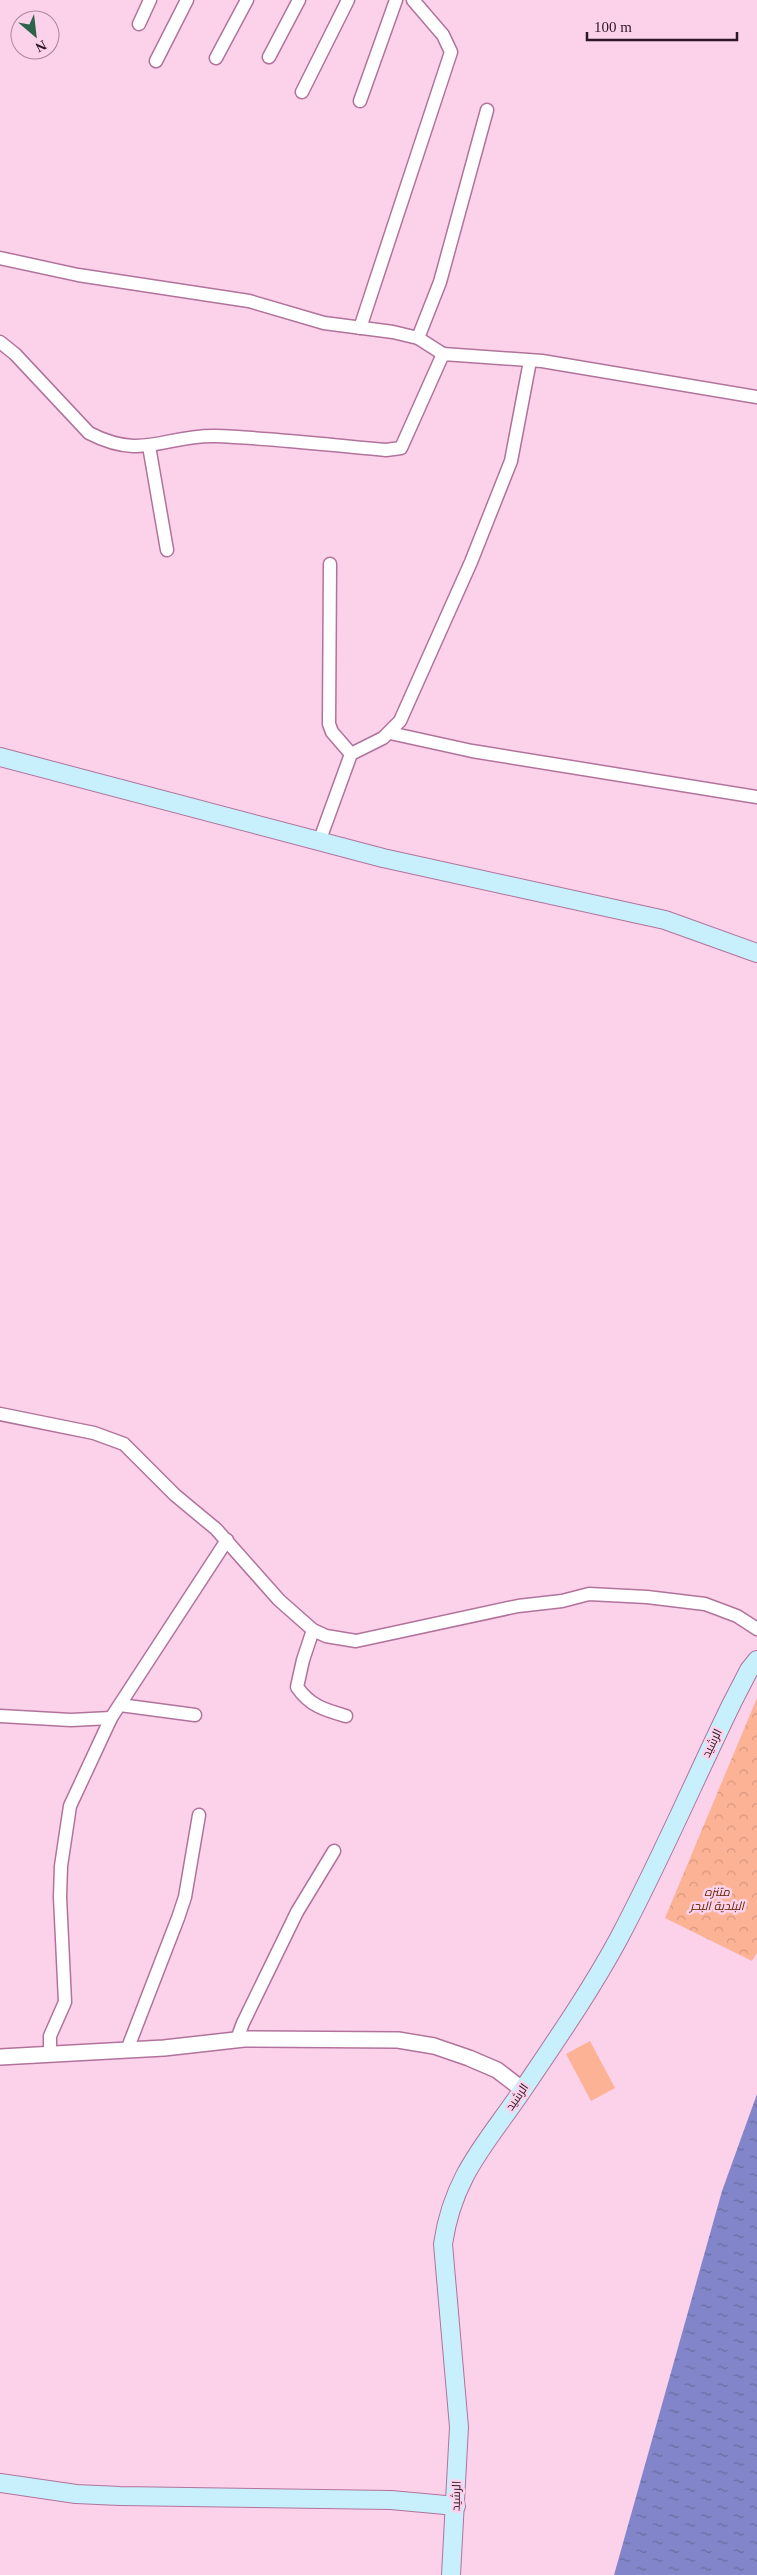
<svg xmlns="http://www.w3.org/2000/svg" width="757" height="2575" viewBox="0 0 757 2575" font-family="'Times New Roman',Cairo,serif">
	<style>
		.park { fill: url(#park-crowns) }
		.pitch { fill: #fcb295 }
		.water { fill: url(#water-ripples) }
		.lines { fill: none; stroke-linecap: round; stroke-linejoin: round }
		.minor-casing { stroke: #b1739b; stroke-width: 15 }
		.tertiary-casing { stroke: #b1739b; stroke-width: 18 }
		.secondary-casing { stroke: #b1739b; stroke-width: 20 }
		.minor { stroke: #fff; stroke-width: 12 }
		.tertiary { stroke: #fff; stroke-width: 15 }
		.secondary { stroke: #c7f0fc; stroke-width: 18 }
		.labels { text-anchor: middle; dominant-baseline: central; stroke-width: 5; stroke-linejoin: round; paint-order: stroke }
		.street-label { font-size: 12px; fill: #2f1626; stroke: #fcd2eb }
		.park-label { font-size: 12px; font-style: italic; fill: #672302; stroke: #fcd2eb }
	</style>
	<defs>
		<pattern id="park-crowns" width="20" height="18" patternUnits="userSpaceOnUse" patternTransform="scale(1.25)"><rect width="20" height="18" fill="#fcb295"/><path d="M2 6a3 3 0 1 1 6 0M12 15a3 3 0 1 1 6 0" fill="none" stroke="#d89880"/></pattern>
		<pattern id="water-ripples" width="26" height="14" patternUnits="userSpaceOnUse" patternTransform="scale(1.25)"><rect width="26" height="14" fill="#8285c9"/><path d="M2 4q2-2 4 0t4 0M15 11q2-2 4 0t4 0" fill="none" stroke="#6b6ca3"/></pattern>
	</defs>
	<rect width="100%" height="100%" fill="#fcd2eb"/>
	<polygon class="park" points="757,1698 757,1953 752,1961 665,1918"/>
	<polygon class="pitch" points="590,2041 615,2088 591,2101 566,2054"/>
	<polygon class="water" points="757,2094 757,2575 614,2575 722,2191"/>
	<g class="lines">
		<defs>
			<g id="minor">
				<polyline points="139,24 150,0"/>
				<polyline points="269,57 299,0"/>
				<polyline points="216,58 247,0"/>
				<polyline points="156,61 187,0"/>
				<polyline points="302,92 348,0"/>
				<polyline points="360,101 396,0"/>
				<polyline points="0,258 78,275 249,301 324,323 393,332 418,338 443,354"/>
				<polyline points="360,328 451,52 443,35 413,0"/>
				<polyline points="418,338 440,282 487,110"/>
				<path d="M 0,342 L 15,354 L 89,433 C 143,461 164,435 215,436 C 272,438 329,445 386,450 L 401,448 L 443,354 L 542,361 L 757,397"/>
				<polyline points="149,446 167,550"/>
				<polyline points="330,564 329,724 332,732 351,754"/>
				<polyline points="390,733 472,751 757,797"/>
				<polyline points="319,842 351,754 383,738 400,721 471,562 511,461 530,361"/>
				<polyline points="0,1414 94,1433 124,1444 175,1495 216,1529 279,1600 313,1630 326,1636 356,1641 518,1606 562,1601 589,1594 647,1597 705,1604 737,1616 757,1629"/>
				<path d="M 313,1630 L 303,1660 L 297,1687 C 310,1706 325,1710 346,1716"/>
				<polyline points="120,1705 195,1715"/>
				<polyline points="0,1716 71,1720 111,1718"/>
				<polyline points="237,2039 243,2023 297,1912 334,1851"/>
				<polyline points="127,2050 178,1918 185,1897 199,1815"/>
				<polyline points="50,2054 50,2036 65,2002 60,1897 61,1866 70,1806 111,1718 227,1540"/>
			</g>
			<polyline id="tertiary" points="0,2057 164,2048 244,2039 398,2040 434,2046 469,2058 497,2070 523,2090"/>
			<g id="secondary">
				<polyline points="0,757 383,858 665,920 757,953"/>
				<polyline points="0,2483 76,2494 120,2496 391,2500 456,2506"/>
				<path d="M 451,2575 L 459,2427 L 443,2244 C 453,2175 487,2143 524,2088 C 557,2039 591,1990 619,1938 C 660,1861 694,1781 732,1703 L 749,1670 L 757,1660"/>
			</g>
		</defs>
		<use href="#minor" class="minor-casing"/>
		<use href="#tertiary" class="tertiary-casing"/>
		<use href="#secondary" class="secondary-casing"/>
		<use href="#minor" class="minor"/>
		<use href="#tertiary" class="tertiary"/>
		<use href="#secondary" class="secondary"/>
	</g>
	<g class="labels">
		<g class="street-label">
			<text transform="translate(712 1743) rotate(-64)">الرشيد</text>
			<text transform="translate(517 2097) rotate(-55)">الرشيد</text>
			<text transform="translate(456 2496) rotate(-88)">الرشيد</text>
		</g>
		<g class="park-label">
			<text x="717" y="1892">متنزه<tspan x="717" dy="14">البلدية البحر</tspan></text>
		</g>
	</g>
	<g transform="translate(35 35) rotate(152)"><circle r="24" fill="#fcd2eb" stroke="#aa879c"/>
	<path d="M0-4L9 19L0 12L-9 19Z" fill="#2c634a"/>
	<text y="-8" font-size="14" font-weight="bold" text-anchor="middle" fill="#2f1626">N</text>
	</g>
	<path d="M587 32v8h150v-8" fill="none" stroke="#2f1626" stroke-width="2.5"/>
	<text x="594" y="32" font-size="15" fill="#2f1626" stroke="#fcd2eb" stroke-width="4" paint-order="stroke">100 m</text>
</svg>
